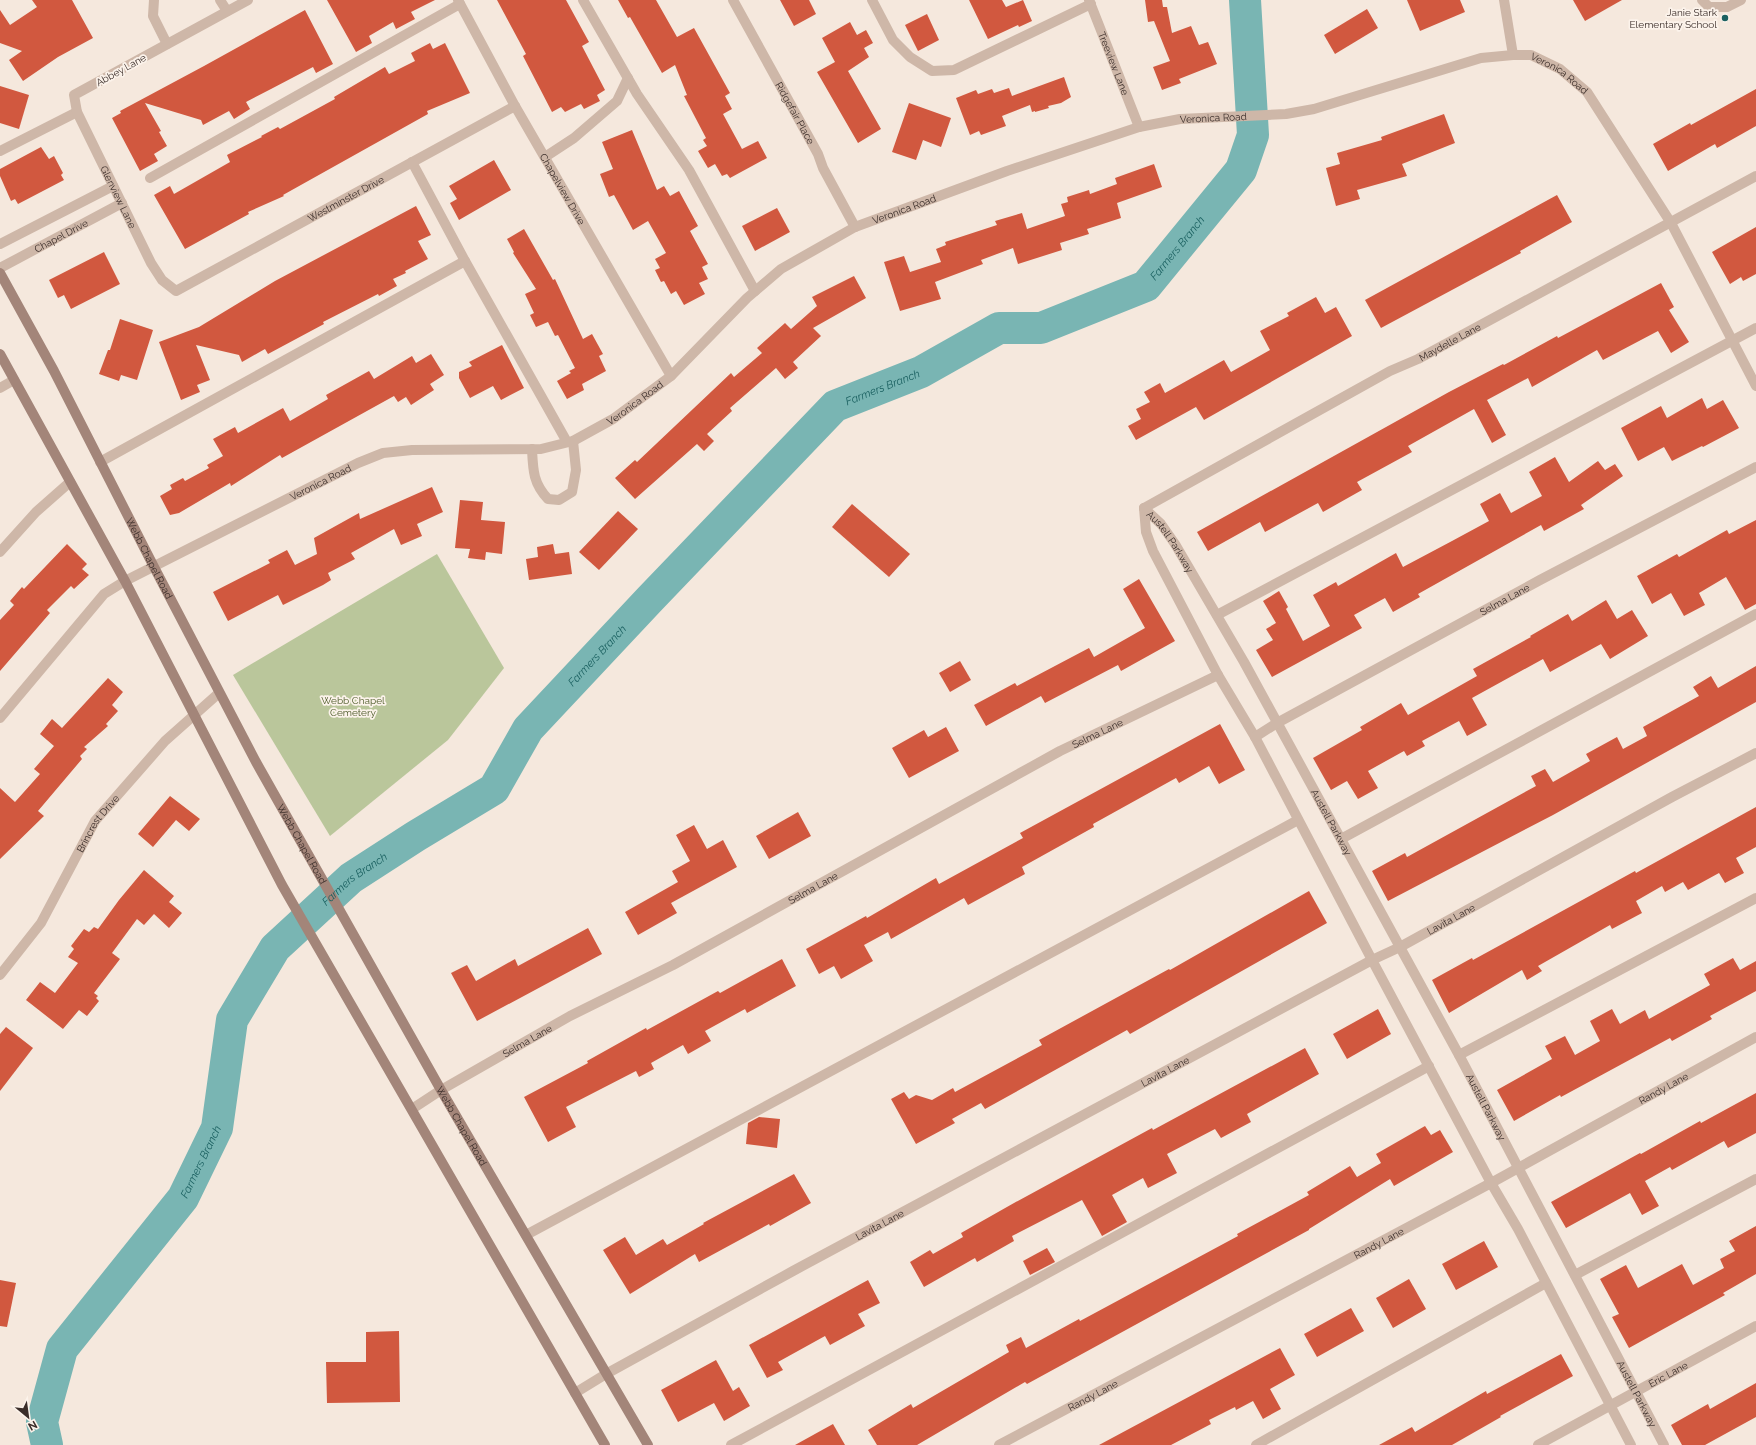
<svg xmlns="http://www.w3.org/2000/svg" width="1756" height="1445" viewBox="0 0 1756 1445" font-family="Raleway,sans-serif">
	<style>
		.green { fill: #bac69b }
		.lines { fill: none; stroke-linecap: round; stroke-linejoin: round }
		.river { stroke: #79b5b3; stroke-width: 32 }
		.building { fill: #d1583f }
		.service { stroke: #ceb7a8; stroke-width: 10 }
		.minor { stroke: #ceb7a8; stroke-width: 10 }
		.secondary { stroke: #a38579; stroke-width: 10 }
		.poi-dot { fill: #1a6060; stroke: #fcf3eb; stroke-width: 1.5 }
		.labels { text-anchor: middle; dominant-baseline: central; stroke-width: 3.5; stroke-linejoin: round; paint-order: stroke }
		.poi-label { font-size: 10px; fill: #3a2d29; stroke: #fcf3eb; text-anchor: end }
		.street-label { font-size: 10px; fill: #3a2d29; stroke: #fcf3eb }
		.park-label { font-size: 10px; fill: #4d5b2a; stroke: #fcf3eb }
		.water-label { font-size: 11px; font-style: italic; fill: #1a6060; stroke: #fcf3eb }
	</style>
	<rect width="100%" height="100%" fill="#f5e8dd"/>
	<polygon class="green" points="437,554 504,668 448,740 330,836 233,675"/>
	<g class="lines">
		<path class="river" id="s1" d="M 47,1445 L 42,1422 L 62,1349 L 183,1198 L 217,1128 L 232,1020 L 275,948 L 351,878 L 416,836 L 494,789 L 528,729 L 649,600 L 835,406 L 921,372 L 999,328 L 1041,328 L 1146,286 L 1241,170 L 1253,135 L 1245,0"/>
	</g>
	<g class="building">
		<polygon points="32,0 72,0 93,38 58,57 23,81 9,60 22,51 0,43 0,10 10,25 37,7"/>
		<polygon points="327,0 435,0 411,12 415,19 396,29 393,22 369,36 372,43 356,52"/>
		<polygon points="497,0 566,0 589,42 582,46 605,90 597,95 600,101 584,109 581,104 565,112 561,107 552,112 523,56 526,54"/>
		<polygon points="618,0 656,0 677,37 694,28 730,93 725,96 732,109 723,114 742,149 758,141 767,158 730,178 727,174 722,176 715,164 708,168 698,151 707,146 703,140 706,138 684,96 687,95 675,65 662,73 630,17 628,18"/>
		<polygon points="780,0 809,0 816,14 794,26"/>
		<polygon points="969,0 1002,0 1006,7 1023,0 1032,21 1019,27 1018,25 988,39"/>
		<polygon points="1145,0 1162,0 1163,7 1167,7 1172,33 1191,26 1199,45 1208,42 1217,64 1179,79 1181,83 1162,90 1153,67 1170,61 1154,21 1148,22"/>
		<polygon points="1407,0 1460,0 1465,12 1420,31"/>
		<polygon points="1573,0 1622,0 1585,21"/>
		<polygon points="1367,9 1378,28 1335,54 1324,35"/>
		<polygon points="305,10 333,64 316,73 313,67 271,89 246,102 250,109 234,119 229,111 203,125 201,120 145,103 161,131 159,132 167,146 154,154 158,161 140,171 112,118 121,113 120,111 204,66"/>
		<polygon points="927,14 939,40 918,51 905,25"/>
		<polygon points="850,22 857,35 866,30 873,43 864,48 869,57 848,71 881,129 858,143 817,72 835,62 822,38"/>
		<polygon points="430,43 433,49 445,43 470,93 427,111 428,114 283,195 284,196 248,212 249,214 185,249 154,195 170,186 174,194 230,162 227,155 262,137 261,136 278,127 280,129 335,99 334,97 385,67 389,74 415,61 411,53"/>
		<polygon points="1064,77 1071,97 1061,103 1048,106 1049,108 1035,112 1035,111 1032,112 1030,105 1002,116 1006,126 981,135 979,131 970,135 956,98 976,90 978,94 992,89 994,93 1009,88 1012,96"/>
		<polygon points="0,86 29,95 19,129 0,123"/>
		<polygon points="1756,89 1756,126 1717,148 1715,144 1668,171 1653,144 1690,123 1691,125"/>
		<polygon points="909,103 951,118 941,147 923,140 916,160 892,152"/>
		<polygon points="1444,114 1455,143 1402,164 1407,176 1357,190 1360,199 1336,206 1326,168 1340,164 1337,153 1382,140 1381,137"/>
		<polygon points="632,130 657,190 664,186 670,196 679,191 698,226 690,231 708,264 702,267 708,279 699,283 705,294 684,305 676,291 671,294 664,281 661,282 655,270 660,268 655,259 666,253 648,221 633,230 614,195 609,197 600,174 613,169 602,142"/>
		<polygon points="41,147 49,159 54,156 63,173 61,175 64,180 18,204 15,199 11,201 0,176 0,169"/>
		<polygon points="494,160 511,190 459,220 450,203 457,199 449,186"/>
		<polygon points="1154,164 1162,187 1117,203 1121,218 1087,229 1089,234 1060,243 1062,250 1018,264 1013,248 981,260 983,264 935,282 941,299 900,311 884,262 904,256 910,272 941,262 936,249 946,245 945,242 997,225 995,221 1022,213 1027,229 1065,216 1061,204 1068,202 1067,197 1089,190 1090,194 1117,184 1115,178"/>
		<polygon points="1557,195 1572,222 1520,251 1521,253 1381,328 1365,300"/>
		<polygon points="416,206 431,235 418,241 428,259 405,271 406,273 393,279 397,286 379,296 378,294 323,322 324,324 268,354 265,349 242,362 239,355 196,345 210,380 197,385 200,392 181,400 159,342 199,327 275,281"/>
		<polygon points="777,208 790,232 755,251 742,226"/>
		<polygon points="1756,227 1756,274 1743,281 1741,277 1730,284 1712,252"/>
		<polygon points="524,229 553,280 555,279 583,339 592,334 603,354 599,356 606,371 582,384 584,390 567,399 557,381 571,373 569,371 575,368 558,335 555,336 548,322 536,327 530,315 534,313 525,294 536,289 513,253 514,252 507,239"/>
		<polygon points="104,252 120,284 71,309 64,295 58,298 49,280"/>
		<polygon points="854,276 866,298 813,328 821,336 793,362 798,368 785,379 776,368 730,408 732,411 707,434 714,441 704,451 697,444 635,499 615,478 635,460 637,462 731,373 734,377 762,353 757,348 785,323 791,329 817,306 812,297"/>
		<polygon points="1661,283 1674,307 1669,310 1689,342 1671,353 1658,331 1603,360 1597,350 1532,387 1528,378 1487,400 1506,435 1492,443 1474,409 1408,446 1412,452 1357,482 1362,490 1323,512 1318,503 1265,532 1260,522 1208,551 1197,532 1449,392 1503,364 1504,365 1557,336 1558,338"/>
		<polygon points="1316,297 1325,313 1336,307 1352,336 1204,420 1196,407 1136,440 1128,426 1141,419 1136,409 1150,402 1144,392 1160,383 1165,393 1224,360 1231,372 1270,350 1260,331 1289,316 1287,313"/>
		<polygon points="120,319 153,330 137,380 121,375 119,381 99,374 108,350 110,350"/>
		<polygon points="502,345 524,388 501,400 493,386 470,398 459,378 459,372 472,366 469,362"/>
		<polygon points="431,354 444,375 430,384 434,390 411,405 406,397 398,402 394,396 282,458 280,455 231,486 230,483 179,513 170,515 160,496 172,489 170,485 183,478 185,481 209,468 207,465 223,456 213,439 235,427 238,433 283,408 290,421 328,399 326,395 369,371 374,379 412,356 416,363"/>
		<polygon points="1702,398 1707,409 1723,400 1739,428 1703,447 1702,446 1672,461 1664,447 1638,461 1621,428 1661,406 1667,418"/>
		<polygon points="1555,457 1569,482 1598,461 1605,470 1615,464 1623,476 1581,505 1584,509 1544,531 1541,525 1418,594 1420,597 1393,612 1385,598 1354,615 1362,628 1272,677 1256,650 1273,640 1266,629 1276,623 1263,601 1279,591 1288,607 1286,609 1303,641 1330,626 1313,595 1336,582 1338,586 1396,553 1403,567 1452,541 1489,521 1480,504 1500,493 1511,513 1542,496 1529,472"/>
		<polygon points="432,487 443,512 417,524 422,536 401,545 394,529 351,553 355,559 328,573 331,580 323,585 283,605 278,595 228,621 213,592 270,563 268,560 287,550 295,565 317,554 314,538 359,513 360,519"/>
		<polygon points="460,500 483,502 481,520 505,522 502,554 486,552 485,560 468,558 470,549 455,548"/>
		<polygon points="852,504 910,554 889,577 832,527"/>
		<polygon points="618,511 638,529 599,570 579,552"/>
		<polygon points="1756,520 1756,604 1745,610 1726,577 1699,593 1705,605 1684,616 1671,593 1652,604 1637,576 1677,554 1679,557 1727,530 1729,534"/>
		<polygon points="67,544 87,564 82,569 89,575 74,589 71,586 47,610 50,613 0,671 0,620 14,605 10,601 22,587 24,589"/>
		<polygon points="553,544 555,554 569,552 572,574 529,580 526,559 538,557 537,547"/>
		<polygon points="1139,579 1175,641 1121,671 1118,665 1045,703 1041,696 986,726 974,705 1015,683 1017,686 1089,648 1094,657 1145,628 1123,589"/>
		<polygon points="1606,600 1617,619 1632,610 1648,636 1610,659 1601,644 1550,672 1543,659 1472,698 1487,725 1467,736 1459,721 1422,741 1425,746 1407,756 1404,751 1368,771 1378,788 1358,799 1347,781 1331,790 1313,758 1362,730 1360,727 1401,703 1408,715 1477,676 1473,669 1531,637 1530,636 1568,614 1572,621"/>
		<polygon points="960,661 971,680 950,692 939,673"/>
		<polygon points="1756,666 1756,702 1553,815 1388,901 1372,871 1405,853 1407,857 1536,786 1531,776 1545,769 1553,782 1590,761 1586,754 1617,737 1623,749 1647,736 1643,727 1699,696 1693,687 1711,676 1718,688"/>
		<polygon points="108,678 123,692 112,705 118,711 106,724 108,726 84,747 87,749 80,756 82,759 38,811 44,816 0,859 0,788 15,802 40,774 34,769 54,746 40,734 52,719 62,728"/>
		<polygon points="1220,724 1245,770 1219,784 1209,766 1179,783 1176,778 1093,824 1094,827 1022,867 1025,874 968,905 964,898 891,939 888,932 864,945 873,961 841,979 834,966 819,974 806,949 866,916 867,918 936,878 939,884 1023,838 1020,833"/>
		<polygon points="946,727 959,751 909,778 892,748 924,730 928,737"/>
		<polygon points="170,796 200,819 189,831 176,820 153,847 138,834"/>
		<polygon points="1756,807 1756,847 1736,858 1744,873 1725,883 1719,873 1688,890 1683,882 1665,892 1662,886 1636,901 1642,913 1612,929 1610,925 1538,966 1542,971 1527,980 1522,970 1449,1013 1432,980 1472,958 1473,960 1635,871 1636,873"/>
		<polygon points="798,812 811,836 769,859 756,836"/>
		<polygon points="694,825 707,849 723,840 737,867 671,903 677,913 638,935 625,912 678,882 672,871 690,861 676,835"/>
		<polygon points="144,870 174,896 169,902 182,913 169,928 154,914 144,925 137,919 112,953 120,959 94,993 98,996 96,998 99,1001 87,1016 79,1010 63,1029 26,1000 40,982 55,993 78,963 68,957 74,949 71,946 84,929 89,932 94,927 98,929 119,900"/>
		<polygon points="1309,891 1327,923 1130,1034 1127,1030 985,1109 981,1103 952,1119 955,1123 916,1144 891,1099 904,1092 909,1099 916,1095 932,1100 953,1088 955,1092 1042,1045 1039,1040 1169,969 1170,970"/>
		<polygon points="588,928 602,954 477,1021 451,973 467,965 476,981 515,959 518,966"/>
		<polygon points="1733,958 1740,970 1756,961 1756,991 1710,1016 1712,1019 1672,1041 1670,1038 1561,1097 1560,1095 1514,1121 1497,1090 1552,1059 1545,1046 1565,1036 1575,1055 1600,1041 1590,1021 1612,1009 1620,1024 1645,1010 1649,1019 1710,985 1704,974"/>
		<polygon points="782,959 796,986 747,1013 745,1009 705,1031 711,1041 688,1054 683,1045 651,1063 654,1069 639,1077 636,1071 566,1107 576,1127 548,1142 524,1097 588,1063 587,1061 646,1028 647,1030 718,991 720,993"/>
		<polygon points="1378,1009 1391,1034 1347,1059 1333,1034"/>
		<polygon points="6,1027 33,1048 0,1091 0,1034"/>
		<polygon points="1305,1048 1319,1074 1247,1114 1251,1122 1221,1138 1215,1129 1167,1154 1177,1173 1148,1188 1143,1178 1112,1195 1127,1222 1102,1236 1082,1200 1012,1236 1014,1241 977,1262 975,1258 924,1287 910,1262 930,1250 933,1254 963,1237 961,1233 1014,1203 1152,1128 1153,1130"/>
		<polygon points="1756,1093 1756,1133 1728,1148 1724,1141 1672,1170 1670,1167 1645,1181 1659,1206 1642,1215 1630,1193 1566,1228 1551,1202 1640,1153 1641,1154 1700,1121 1701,1123"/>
		<polygon points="759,1117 780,1119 777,1148 746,1144 748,1123"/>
		<polygon points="1425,1126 1431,1135 1440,1130 1453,1152 1394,1186 1390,1179 1309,1229 1309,1230 1027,1384 1025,1382 917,1445 877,1445 868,1430 911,1404 913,1408 1009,1352 1006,1345 1021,1337 1026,1348 1079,1319 1080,1321 1238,1236 1237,1234 1309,1195 1307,1192 1350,1166 1357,1177 1381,1163 1376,1154"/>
		<polygon points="794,1174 811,1203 770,1226 769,1224 699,1262 695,1254 630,1294 603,1250 625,1237 636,1255 663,1239 667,1245 704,1224 703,1223"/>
		<polygon points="1756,1226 1756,1274 1723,1293 1725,1295 1629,1348 1612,1317 1619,1314 1600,1279 1626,1265 1638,1288 1682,1264 1693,1285 1724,1268 1720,1259 1735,1251 1729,1241"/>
		<polygon points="1484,1241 1498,1267 1456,1290 1442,1264"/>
		<polygon points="1047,1248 1055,1262 1030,1275 1023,1261"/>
		<polygon points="1409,1279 1426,1309 1393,1328 1376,1298"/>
		<polygon points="0,1280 16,1283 7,1327 0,1326"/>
		<polygon points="868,1280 880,1303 858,1314 865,1326 830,1345 825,1336 778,1362 783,1370 767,1378 749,1345"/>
		<polygon points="1351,1308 1364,1331 1317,1357 1304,1334"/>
		<polygon points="399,1331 400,1402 327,1403 326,1362 366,1362 366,1332"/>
		<polygon points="1280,1348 1295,1375 1270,1389 1281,1409 1263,1419 1253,1401 1236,1410 1235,1407 1209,1420 1211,1424 1171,1445 1099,1445"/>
		<polygon points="1561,1354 1573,1376 1500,1416 1501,1417 1452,1445 1379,1445 1412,1427 1415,1432 1486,1391 1487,1394"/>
		<polygon points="716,1360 733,1391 739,1387 750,1406 724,1421 714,1403 678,1422 661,1390"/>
		<polygon points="1756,1383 1756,1417 1705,1445 1682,1445 1671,1425 1708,1404 1710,1409"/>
		<polygon points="833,1424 845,1445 795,1445"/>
	</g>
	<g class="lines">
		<g class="service">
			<polyline points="583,0 637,94 689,170 755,291"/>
			<polyline points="872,0 893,40 910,57 932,71 954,70 1091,4"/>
			<polyline points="1702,0 1709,7 1727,7 1741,0"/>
			<polyline points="0,151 77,112"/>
			<polyline points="545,157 574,138 617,101 628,78"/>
			<polyline points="412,162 465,261"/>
			<polyline points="150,178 460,4"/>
			<polyline points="0,388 14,380"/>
			<polyline points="100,462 465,261 567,442"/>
			<polyline points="1217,615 1756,328"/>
			<polyline points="0,718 104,594 125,581"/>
			<polyline points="1341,839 1756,614"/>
			<polyline points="1459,1055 1756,898"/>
			<polyline points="526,1235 1298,820"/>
			<polyline points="1575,1275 1756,1179"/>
			<polyline points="731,1445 1429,1066"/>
			<polyline points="1256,1445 1546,1283"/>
		</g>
		<g class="minor">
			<polyline points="154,0 153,16 167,44"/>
			<polyline points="220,0 227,11"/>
			<path id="s2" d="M 248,0 L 74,95 L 77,112 L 151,263 L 162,280 L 176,291 L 515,106"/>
			<path id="s3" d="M 458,0 L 515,106 L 671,376"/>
			<path id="s4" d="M 733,0 L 818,154 L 823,168 L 855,227"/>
			<path id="s5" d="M 1089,0 L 1139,127"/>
			<polyline points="1504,0 1513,55"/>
			<polyline points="0,244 113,186"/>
			<path id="s6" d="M 0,268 L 122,203"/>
			<path d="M 532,449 C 533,470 533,483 548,499 L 559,500 L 572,492 L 576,470 L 573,441"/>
			<path id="s7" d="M 1144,508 L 1161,524 L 1175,544 L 1244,662 L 1459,1055 L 1664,1445"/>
			<polyline points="1144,508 1146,532 1153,551 1218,675 1255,737 1372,960 1491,1183 1518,1229 1631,1445"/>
			<path id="s8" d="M 1144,508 L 1390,371 L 1418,359 L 1756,176"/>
			<polyline points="0,552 36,512 70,482"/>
			<path id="s9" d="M 125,581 L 358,463 L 383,453 L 412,450 L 541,449 L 573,441 L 613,419 L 671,376 L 747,298 L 781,269 L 855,227 L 1007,171 L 1139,127 L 1180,119 L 1286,114 L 1314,109 L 1481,58 L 1513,55 L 1531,55 L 1560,69 L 1587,92 L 1671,223 L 1756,386"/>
			<path id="s10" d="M 1255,737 L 1277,723 L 1540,580 L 1756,467"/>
			<path id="s11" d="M 0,975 L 41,923 L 95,821 L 165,741 L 219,693"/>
			<path id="s12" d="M 412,1109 L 441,1090 L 570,1016 L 673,965 L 1060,751 L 1218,675"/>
			<path id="s13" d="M 575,1393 L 606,1374 L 793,1271 L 1372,960 L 1400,947 L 1672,797 L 1756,753"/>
			<path id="s14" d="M 999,1445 L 1491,1183 L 1756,1037"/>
			<path id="s15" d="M 1538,1445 L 1756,1326"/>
		</g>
		<g class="secondary">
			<path id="s16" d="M 0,273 L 54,371 L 154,567 L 256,762 L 441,1090 L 648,1445"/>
			<polyline points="0,354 125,581 282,885 605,1445"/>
		</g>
	</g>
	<circle class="poi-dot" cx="1725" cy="18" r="4"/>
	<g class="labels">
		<g class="poi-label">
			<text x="1717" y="12">Janie Stark<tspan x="1717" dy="12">Elementary School</tspan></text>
		</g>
		<g class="street-label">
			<text stroke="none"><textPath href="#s5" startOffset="68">Treeview Lane</textPath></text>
			<text transform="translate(121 70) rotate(-29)">Abbey Lane</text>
			<text stroke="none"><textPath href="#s9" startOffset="1572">Veronica Road</textPath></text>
			<text stroke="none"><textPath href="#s4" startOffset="129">Ridgefair Place</textPath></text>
			<text stroke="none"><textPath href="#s9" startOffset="1212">Veronica Road</textPath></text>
			<text stroke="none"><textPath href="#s3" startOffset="216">Chapelview Drive</textPath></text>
			<text stroke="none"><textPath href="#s2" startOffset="310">Glenview Lane</textPath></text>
			<text stroke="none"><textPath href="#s2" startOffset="615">Westminster Drive</textPath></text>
			<text stroke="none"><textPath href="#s9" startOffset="888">Veronica Road</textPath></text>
			<text stroke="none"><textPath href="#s6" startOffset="69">Chapel Drive</textPath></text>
			<text stroke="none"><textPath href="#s8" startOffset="348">Maydelle Lane</textPath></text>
			<text stroke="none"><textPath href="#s9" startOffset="552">Veronica Road</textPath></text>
			<text stroke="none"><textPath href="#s9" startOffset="219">Veronica Road</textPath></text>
			<text stroke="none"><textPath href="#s7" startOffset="43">Austell Parkway</textPath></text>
			<text stroke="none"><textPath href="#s16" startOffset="322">Webb Chapel Road</textPath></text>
			<text stroke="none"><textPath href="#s10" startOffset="285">Selma Lane</textPath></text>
			<text stroke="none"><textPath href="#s12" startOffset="782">Selma Lane</textPath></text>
			<text stroke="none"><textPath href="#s7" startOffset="367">Austell Parkway</textPath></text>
			<text stroke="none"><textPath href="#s11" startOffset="181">Brincrest Drive</textPath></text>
			<text stroke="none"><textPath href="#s16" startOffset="646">Webb Chapel Road</textPath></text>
			<text stroke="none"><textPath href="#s12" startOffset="458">Selma Lane</textPath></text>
			<text stroke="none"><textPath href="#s13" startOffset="996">Lavita Lane</textPath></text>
			<text stroke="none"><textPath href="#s12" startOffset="134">Selma Lane</textPath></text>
			<text stroke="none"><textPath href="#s13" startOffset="672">Lavita Lane</textPath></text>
			<text stroke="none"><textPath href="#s14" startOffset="754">Randy Lane</textPath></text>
			<text stroke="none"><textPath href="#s7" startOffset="691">Austell Parkway</textPath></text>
			<text stroke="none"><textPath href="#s16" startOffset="970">Webb Chapel Road</textPath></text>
			<text stroke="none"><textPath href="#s13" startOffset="348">Lavita Lane</textPath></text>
			<text stroke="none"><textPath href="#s14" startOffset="430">Randy Lane</textPath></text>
			<text stroke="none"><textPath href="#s15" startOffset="148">Eric Lane</textPath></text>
			<text stroke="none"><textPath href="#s7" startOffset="1015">Austell Parkway</textPath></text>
			<text stroke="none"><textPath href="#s14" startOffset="106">Randy Lane</textPath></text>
		</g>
		<g class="park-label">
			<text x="353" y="700">Webb Chapel<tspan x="353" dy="12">Cemetery</tspan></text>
		</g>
		<g class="water-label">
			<text stroke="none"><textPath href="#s1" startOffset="1736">Farmers Branch</textPath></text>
			<text stroke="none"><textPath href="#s1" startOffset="1401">Farmers Branch</textPath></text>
			<text stroke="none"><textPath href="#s1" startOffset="1005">Farmers Branch</textPath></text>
			<text stroke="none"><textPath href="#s1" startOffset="669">Farmers Branch</textPath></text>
			<text stroke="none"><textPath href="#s1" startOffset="333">Farmers Branch</textPath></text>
		</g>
	</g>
	<g transform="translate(28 1417) rotate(151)" stroke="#fcf3eb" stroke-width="3" paint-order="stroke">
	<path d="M0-3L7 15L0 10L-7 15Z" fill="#3a2d29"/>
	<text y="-6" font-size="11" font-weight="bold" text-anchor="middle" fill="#3a2d29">N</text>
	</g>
</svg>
